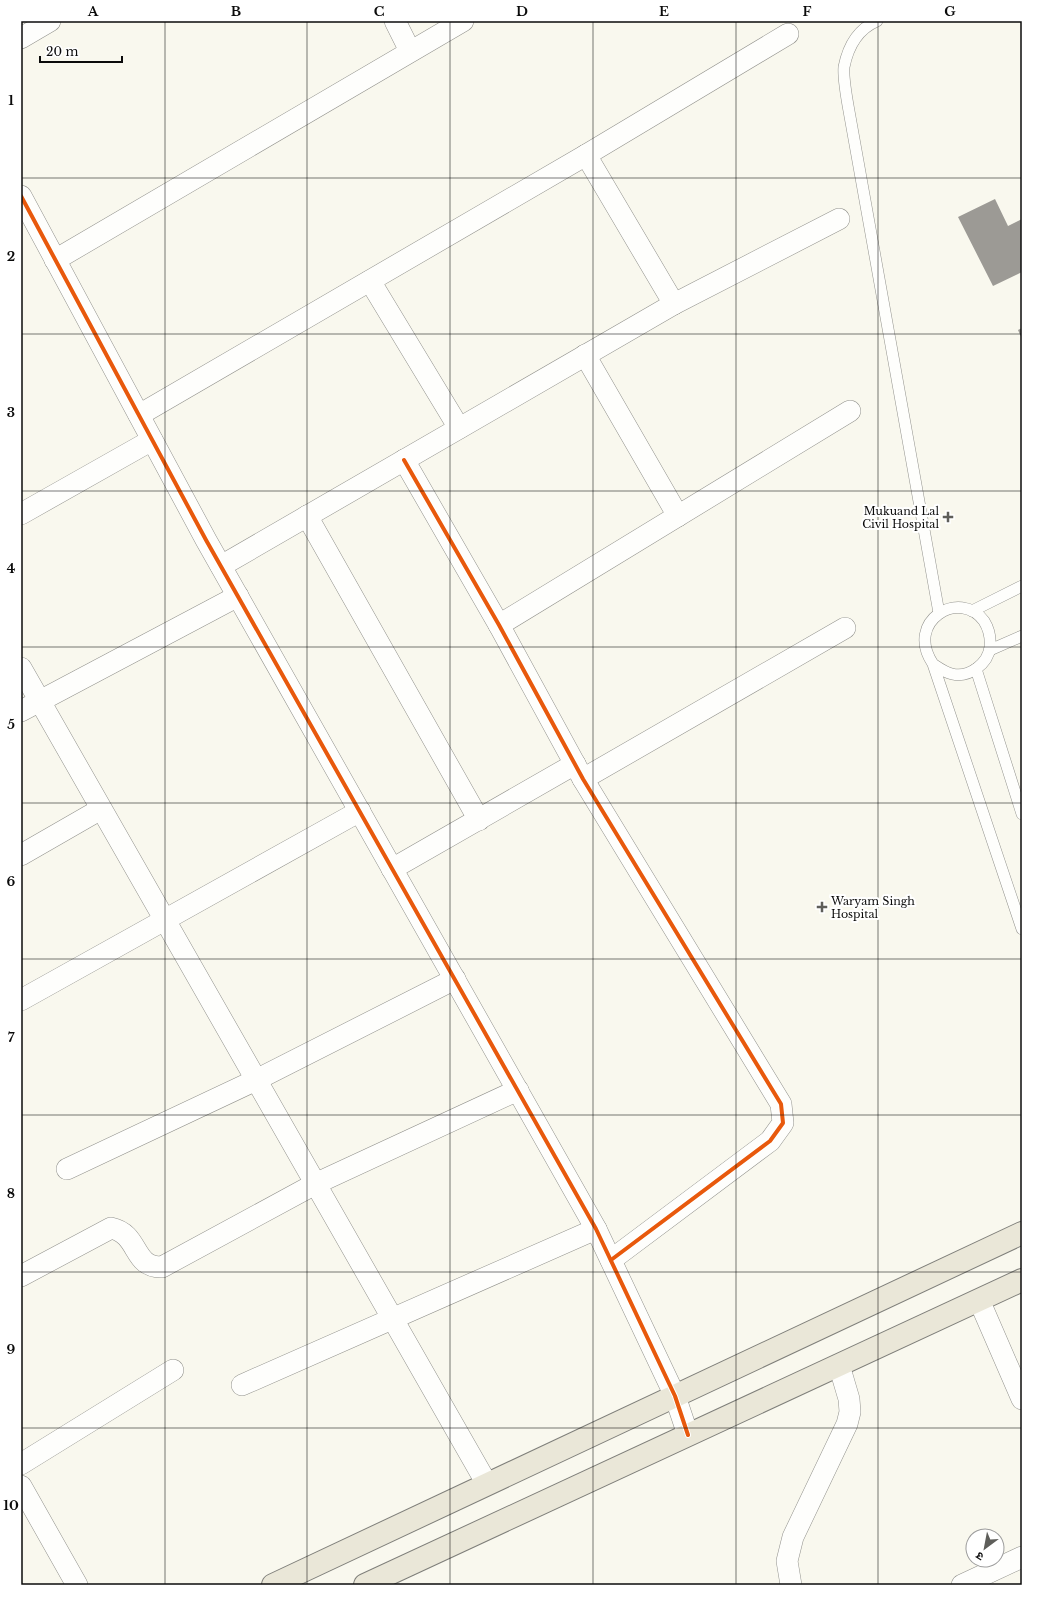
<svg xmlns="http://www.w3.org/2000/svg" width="1043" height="1606" viewBox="0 0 1043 1606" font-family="'Libre Baskerville','Noto Sans Devanagari',serif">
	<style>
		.building { fill: #9c9a95 }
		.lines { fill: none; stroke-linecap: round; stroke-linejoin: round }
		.lane-casing { stroke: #92928d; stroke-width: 12 }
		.street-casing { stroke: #92928d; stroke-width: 22 }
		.primary-casing { stroke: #7f7f7a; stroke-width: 24 }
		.lane { stroke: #fefefc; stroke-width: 11 }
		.street { stroke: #fefefc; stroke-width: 21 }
		.primary { stroke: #eae7d8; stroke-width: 22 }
		.cycleway-casing { stroke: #fff; stroke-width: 6 }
		.cycleway { stroke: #e8590c; stroke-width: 4 }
		.grid { fill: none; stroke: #0b0b0b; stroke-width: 1; stroke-opacity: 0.55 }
		.poi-dot { fill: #5e5e5a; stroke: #fff; stroke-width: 1.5 }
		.labels { text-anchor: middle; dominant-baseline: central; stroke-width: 4; stroke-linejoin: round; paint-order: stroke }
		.poi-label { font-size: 11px; fill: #0b0b0b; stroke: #fff; text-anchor: end }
		.neatline { fill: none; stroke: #0b0b0b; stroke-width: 1.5 }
		.grid-label { font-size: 13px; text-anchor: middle; font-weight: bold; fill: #0b0b0b }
	</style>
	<rect width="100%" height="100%" fill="#f9f8ee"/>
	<g class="building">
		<polygon points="995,199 1008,226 1022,219 1022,272 993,286 958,217"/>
		<polygon points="1022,328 1022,339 1018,330"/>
	</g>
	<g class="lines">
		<defs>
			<g id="lane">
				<path d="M 877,21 C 858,29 848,47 844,67 C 843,77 847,100 849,111 L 939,613"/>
				<polyline points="972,611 1022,586"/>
				<polyline points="990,650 1022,636"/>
				<path d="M 933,664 C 939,668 944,672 952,674 C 969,678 988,664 990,647 C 991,636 989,629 984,621 C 960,588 904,621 933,664 L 1022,929"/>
				<polyline points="976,669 1022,814"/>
			</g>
			<g id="street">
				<polyline points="395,21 410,51"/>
				<polyline points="21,38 50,21"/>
				<polyline points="586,155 674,304"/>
				<polyline points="21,196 206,540 596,1229 675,1396 688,1435"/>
				<polyline points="55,260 463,21"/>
				<polyline points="370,281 459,428"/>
				<polyline points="585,355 678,516"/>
				<polyline points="139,415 586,155 788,34"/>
				<polyline points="404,460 499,625 583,779 781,1104 783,1123 770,1141 611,1260"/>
				<polyline points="21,514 152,440"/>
				<polyline points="307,516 479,820"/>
				<polyline points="221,566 674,304 839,219"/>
				<polyline points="499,625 850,411"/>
				<polyline points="21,668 487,1484"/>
				<polyline points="21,711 238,596"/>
				<polyline points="583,779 845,628"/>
				<polyline points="21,855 101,809"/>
				<polyline points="392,869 575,764"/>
				<polyline points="21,1000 360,811"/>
				<polyline points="67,1169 256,1080 455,979"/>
				<path d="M 21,1276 L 111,1228 C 140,1234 132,1268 162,1267 L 315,1184 L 518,1090"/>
				<polyline points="979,1300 1022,1399"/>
				<polyline points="242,1385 596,1229"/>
				<polyline points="21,1464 173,1370"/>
				<polyline points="21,1486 77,1585"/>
				<polyline points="791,1585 787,1561 793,1537 847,1424 850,1412 849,1399 839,1365"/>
				<polyline points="962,1585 1022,1557"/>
			</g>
			<g id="primary">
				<polyline points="273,1585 1022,1233"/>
				<polyline points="365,1585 1022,1280"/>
			</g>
		</defs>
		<use href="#lane" class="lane-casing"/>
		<use href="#street" class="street-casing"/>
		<use href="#primary" class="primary-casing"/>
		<use href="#lane" class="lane"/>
		<use href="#street" class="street"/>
		<use href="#primary" class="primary"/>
		<defs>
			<g id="cycleway">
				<polyline points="21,196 206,540 596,1229 675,1396 688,1435"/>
				<polyline points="404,460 499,625 583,779 781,1104 783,1123 770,1141 611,1260"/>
			</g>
		</defs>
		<use href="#cycleway" class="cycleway-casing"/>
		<use href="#cycleway" class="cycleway"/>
	</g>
	<path class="grid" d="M 165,21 L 165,1585M 307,21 L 307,1585M 450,21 L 450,1585M 593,21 L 593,1585M 736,21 L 736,1585M 878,21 L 878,1585M 21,178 L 1022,178M 21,334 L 1022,334M 21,491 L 1022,491M 21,647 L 1022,647M 21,803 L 1022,803M 21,959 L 1022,959M 21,1115 L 1022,1115M 21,1272 L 1022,1272M 21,1428 L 1022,1428"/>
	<g class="poi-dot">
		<path d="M946 511h4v4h4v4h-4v4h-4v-4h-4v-4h4z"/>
		<path d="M820 901h4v4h4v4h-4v4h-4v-4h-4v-4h4z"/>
	</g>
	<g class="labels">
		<g class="poi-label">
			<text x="939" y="511">Mukuand Lal<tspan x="939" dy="13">Civil Hospital</tspan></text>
			<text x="831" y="901" text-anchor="start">Waryam Singh<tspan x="831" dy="13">Hospital</tspan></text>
		</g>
	</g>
	<rect width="1043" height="1606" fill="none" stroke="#ffffff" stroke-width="44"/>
	<g transform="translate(985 1548) rotate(212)"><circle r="19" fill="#ffffff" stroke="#9d9d9d"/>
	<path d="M0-3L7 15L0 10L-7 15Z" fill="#5e5e5a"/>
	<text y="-6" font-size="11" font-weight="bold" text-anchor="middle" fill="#0b0b0b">उ</text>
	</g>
	<path d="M40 56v6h82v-6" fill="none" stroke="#0b0b0b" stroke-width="2"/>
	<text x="46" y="56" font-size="12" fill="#0b0b0b" stroke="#ffffff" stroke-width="3" paint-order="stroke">20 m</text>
	<rect x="22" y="22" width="999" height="1562" class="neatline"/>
	<g class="grid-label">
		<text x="93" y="16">A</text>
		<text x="236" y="16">B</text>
		<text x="379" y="16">C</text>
		<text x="522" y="16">D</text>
		<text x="664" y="16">E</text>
		<text x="807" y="16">F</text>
		<text x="950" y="16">G</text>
		<text x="11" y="105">1</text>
		<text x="11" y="261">2</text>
		<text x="11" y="417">3</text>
		<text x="11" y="573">4</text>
		<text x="11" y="729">5</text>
		<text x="11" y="886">6</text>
		<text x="11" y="1042">7</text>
		<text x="11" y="1198">8</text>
		<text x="11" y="1354">9</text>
		<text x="11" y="1510">10</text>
	</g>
</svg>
